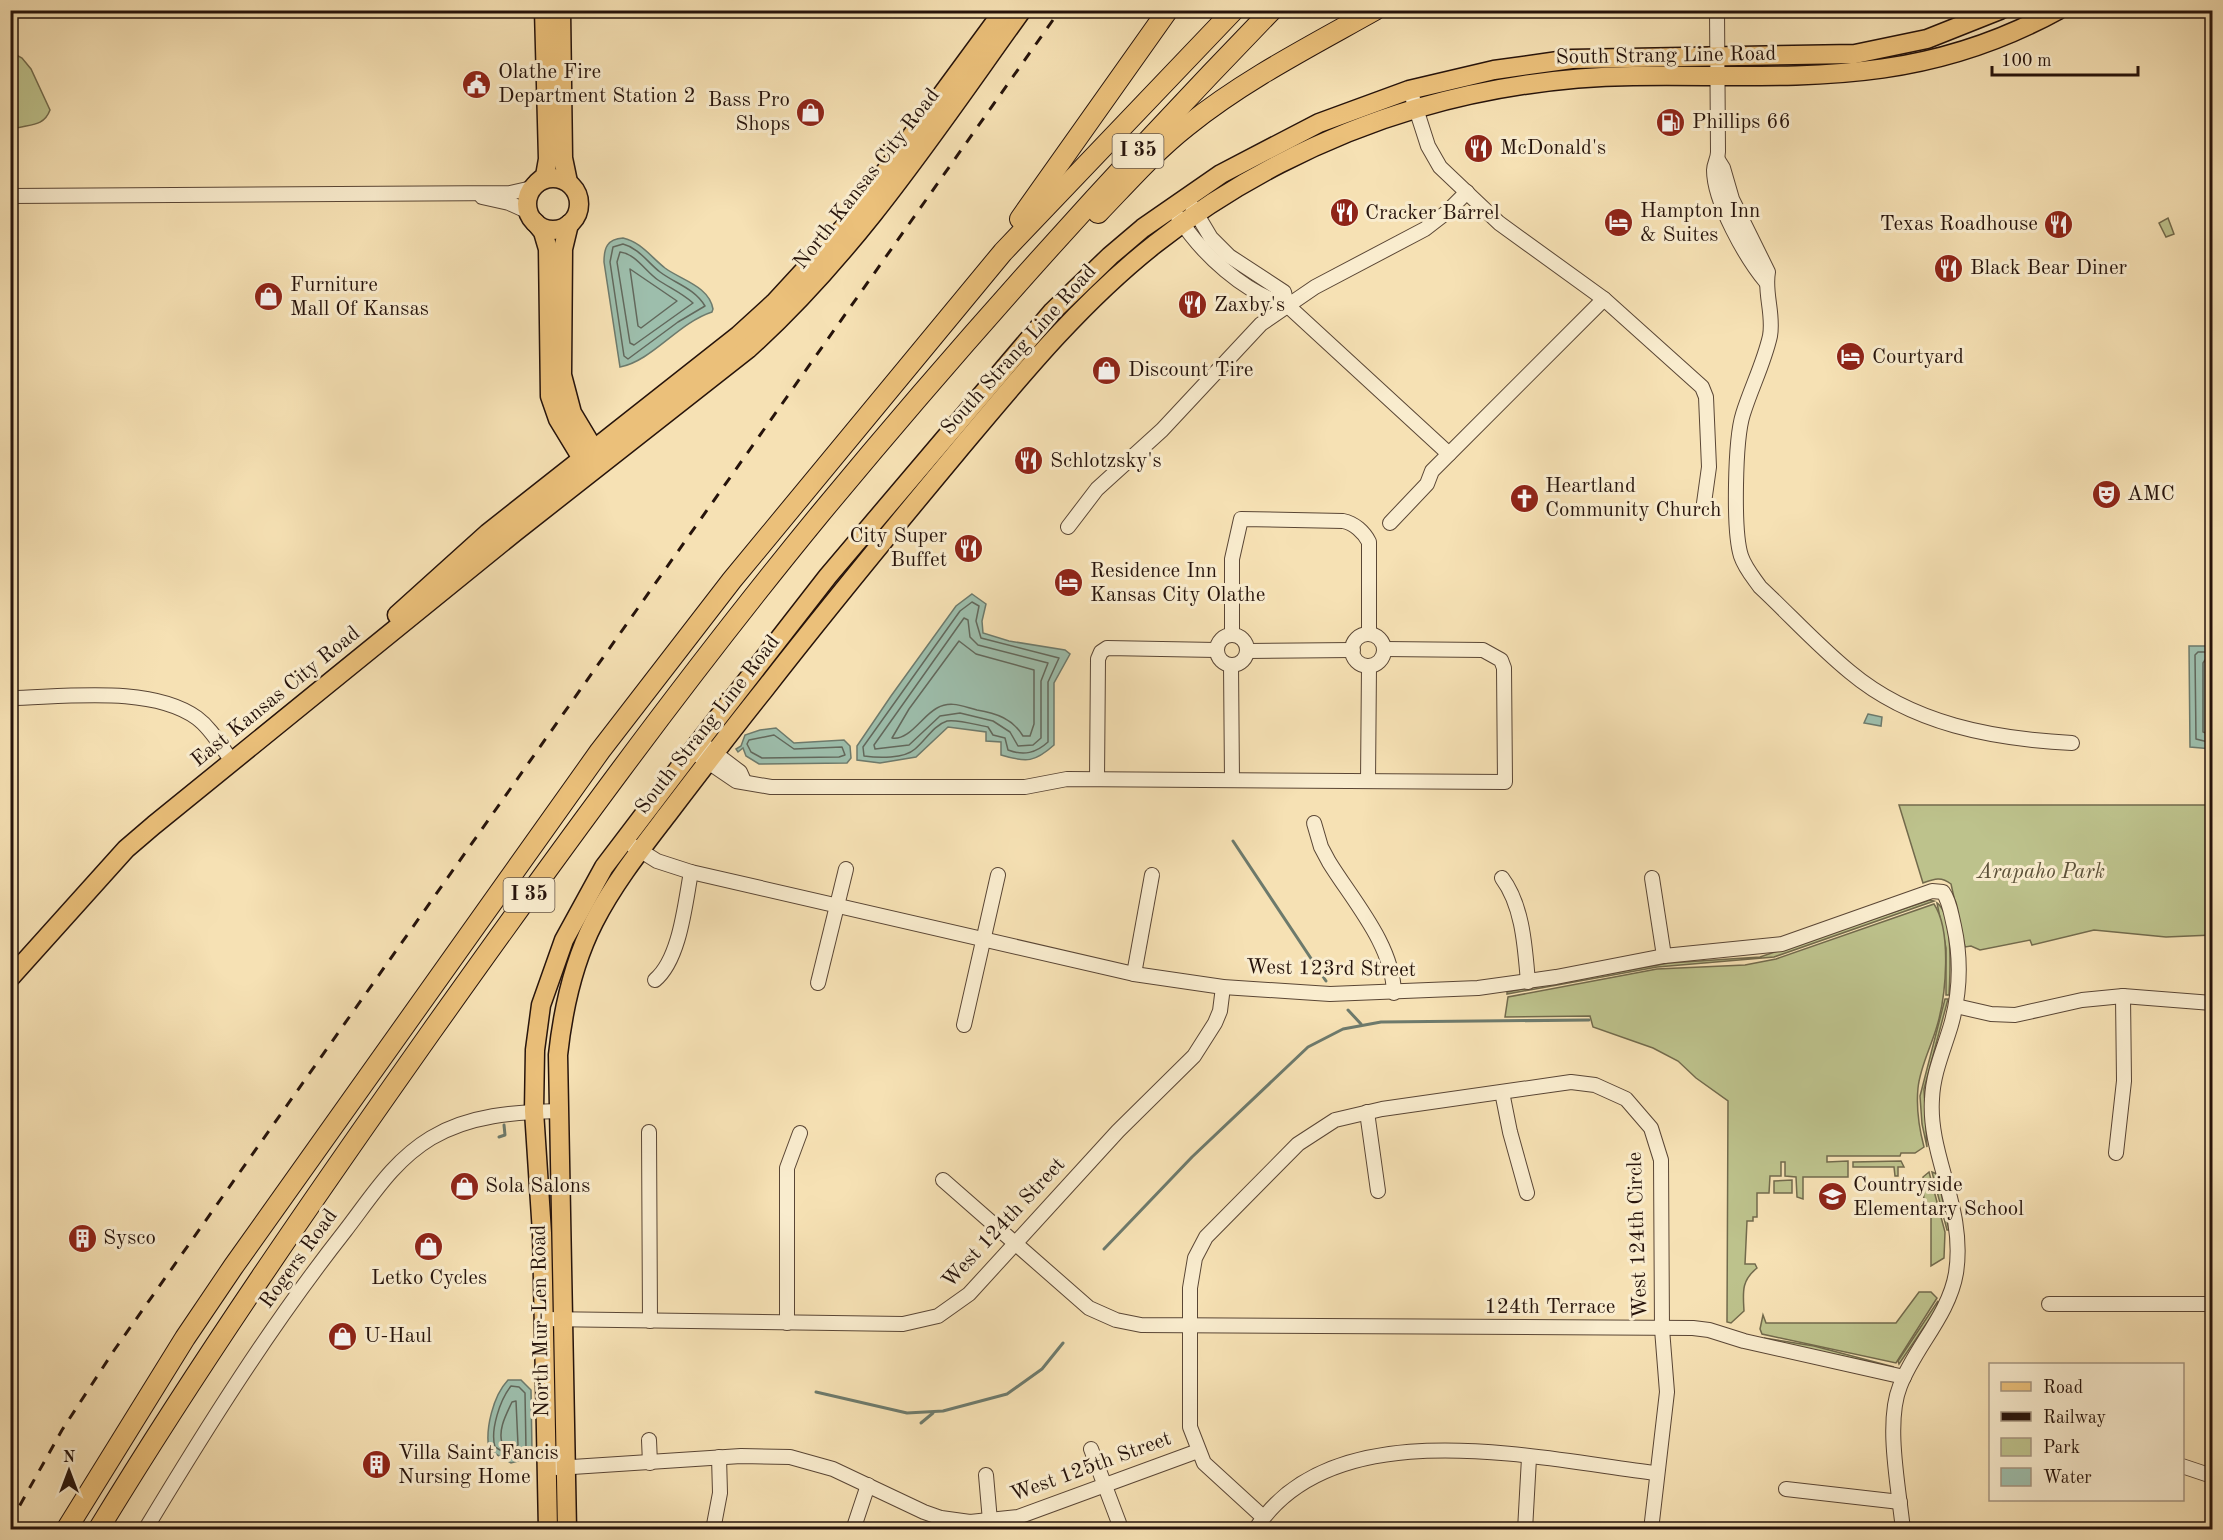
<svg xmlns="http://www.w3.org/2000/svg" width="2223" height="1540" viewBox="0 0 2223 1540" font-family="'Old Standard TT',serif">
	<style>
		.green { fill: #bdc28c; stroke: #726a4c; stroke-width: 1.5 }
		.water { fill: #9dbeac; stroke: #6d7a6c; stroke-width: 1.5 }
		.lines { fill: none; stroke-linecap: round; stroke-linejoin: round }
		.shore { stroke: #62685c; stroke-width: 1.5 }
		.stream { stroke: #6d7a6c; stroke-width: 3 }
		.minor-casing { stroke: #5a4635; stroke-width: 16 }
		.major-casing { stroke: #26130b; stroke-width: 21 }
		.highway-casing { stroke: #26130b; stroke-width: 22 }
		.minor { stroke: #f9ecce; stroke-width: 14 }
		.major { stroke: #ebc07a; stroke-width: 18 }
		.highway { stroke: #ebc07a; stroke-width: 20 }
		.rail { stroke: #26130b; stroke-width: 3; stroke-dasharray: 10 10; stroke-linecap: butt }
		.labels { text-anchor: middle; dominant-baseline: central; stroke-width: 6; stroke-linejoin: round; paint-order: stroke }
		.shield { fill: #f9ecce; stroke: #655446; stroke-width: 1.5 }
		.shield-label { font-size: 20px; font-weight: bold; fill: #26130b }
		.street-label { font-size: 21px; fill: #26130b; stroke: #f9ecce }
		.poi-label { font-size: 21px; fill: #26130b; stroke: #f9ecce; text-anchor: start }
		.park-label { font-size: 21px; font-style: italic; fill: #5b5038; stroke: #f9ecce }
	</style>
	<rect width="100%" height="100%" fill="#f6e1b4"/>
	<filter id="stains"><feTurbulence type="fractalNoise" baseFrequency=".00333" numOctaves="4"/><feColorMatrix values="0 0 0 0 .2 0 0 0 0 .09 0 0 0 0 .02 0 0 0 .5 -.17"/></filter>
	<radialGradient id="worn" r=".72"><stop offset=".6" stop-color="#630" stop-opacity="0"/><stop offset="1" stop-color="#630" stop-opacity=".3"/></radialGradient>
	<g class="green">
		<path d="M 11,52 L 22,58 L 31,69 L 50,110 C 43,129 26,123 11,130 L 11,103 L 15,99 L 15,82 L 11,78 Z"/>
		<polygon points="2168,218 2174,234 2166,237 2159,223"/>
		<path d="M 1899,805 L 2212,805 L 2212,935 L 2166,937 L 2094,930 L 2032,945 L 2030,940 L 1980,950 L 1971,946 L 1965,947 L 1951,884 C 1941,876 1934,879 1923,883 Z"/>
		<polygon points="1930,900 1934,901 1774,957 1657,967 1507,994 1507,992 1669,963 1760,957"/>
		<path d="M 1937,903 C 1954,914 1950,976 1949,995 L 1946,995 L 1946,948 Z"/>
		<path d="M 1934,904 C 1952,931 1946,996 1937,1026 C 1931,1047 1920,1067 1918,1088 C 1916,1108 1919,1128 1924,1147 L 1915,1153 L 1901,1153 L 1900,1156 L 1827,1156 L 1827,1162 L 1848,1161 L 1848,1177 L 1803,1177 L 1803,1199 L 1797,1197 L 1796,1177 L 1785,1176 L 1785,1162 L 1781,1162 L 1781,1176 L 1770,1176 L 1769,1193 L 1757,1193 L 1757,1217 L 1753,1217 L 1753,1221 L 1747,1221 L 1745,1264 L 1755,1264 L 1757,1268 C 1741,1281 1743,1292 1744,1311 L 1731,1323 L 1727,1322 L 1728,1101 L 1696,1078 L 1678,1061 L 1653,1048 L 1593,1027 L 1590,1016 L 1505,1017 L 1508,997 L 1657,969 L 1745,965 L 1776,959 Z"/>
		<polygon points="1945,999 1948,999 1924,1089 1927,1147 1922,1124 1920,1096"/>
		<polygon points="1901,1161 1904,1167 1898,1167 1898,1176 1895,1176 1894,1167 1853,1167 1853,1162"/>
		<polygon points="1929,1172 1945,1232 1944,1258 1931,1266 1931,1204 1924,1204 1923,1177"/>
		<polygon points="1932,1172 1937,1174 1949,1230 1947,1230"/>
		<polygon points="1792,1180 1792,1193 1774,1193 1774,1181"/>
		<polygon points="1919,1292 1931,1292 1937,1298 1896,1363 1762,1334 1760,1329 1763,1315 1766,1323 1896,1323"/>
		<polygon points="1938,1301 1937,1308 1899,1364 1898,1361"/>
		<polygon points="1764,1338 1814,1346 1894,1367 1769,1341"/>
	</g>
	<g class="water">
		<path d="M 623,238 C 641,242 651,257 665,268 C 681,280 709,286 713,309 L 712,312 C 678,323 652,361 620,367 L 604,262 C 604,248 607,239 623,238 Z"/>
		<path d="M 972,594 L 986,604 L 982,621 L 983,633 L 1009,641 L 1065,650 L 1070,654 L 1054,683 L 1054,745 C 1035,762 1027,763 1001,755 L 1001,742 L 986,741 L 986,732 L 948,727 L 916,757 L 880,763 L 857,760 L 857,746 L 891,696 L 956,606 Z"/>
		<polygon points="2189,646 2212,646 2212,749 2190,747"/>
		<polygon points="1868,714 1882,717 1881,726 1864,723"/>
		<polygon points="776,728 794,743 844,740 850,746 851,758 847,763 759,764 746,756 743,748 738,752 736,749 741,746 745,735 760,730"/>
		<path d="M 508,1380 L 521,1380 L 531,1390 L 532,1452 L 525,1459 L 511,1463 L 489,1450 C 485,1429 493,1396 508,1380 Z"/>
	</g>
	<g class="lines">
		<g class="shore">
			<path d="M 623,244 C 639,248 648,263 660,272 C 676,284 694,288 705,306 L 678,322 L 628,359 L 624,356 L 610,262 L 613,247 Z"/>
			<path d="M 620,252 C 636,254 645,271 658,280 C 670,288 682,293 693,303 L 634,345 L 630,343 L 617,262 Z"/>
			<polygon points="630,269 677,301 641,328 638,326"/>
			<path d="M 972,602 L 979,606 L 976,621 L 981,638 L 1059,658 L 1048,682 L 1048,742 C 1036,753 1024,756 1008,750 L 1005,738 L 993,735 L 988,727 C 977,725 957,719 947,721 C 934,725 925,741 915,749 C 904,759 878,758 864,756 L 863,747 L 960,611 Z"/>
			<polygon points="964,618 968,620 970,637 978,645 1048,663 1041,681 1041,738 1033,745 1018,746 1010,732 993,721 960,713 940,716 909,745 875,749 874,745"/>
			<path d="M 959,641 L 976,654 L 1034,670 L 1034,724 L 1030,736 L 1023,736 C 1013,719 996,713 977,710 C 964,707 951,700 937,708 C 922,716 909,741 892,738 L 909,709 Z"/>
			<polyline points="2212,652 2198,652 2195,655 2196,739 2212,743"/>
			<polyline points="2212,660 2205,660 2203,663 2203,732 2212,735"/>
			<polygon points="774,735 794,749 842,747 845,755 839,757 762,758 751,752 747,744 749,740"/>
			<path d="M 511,1386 L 519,1387 L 525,1393 L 526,1449 L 522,1454 L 512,1457 L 495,1447 C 490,1430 500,1400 511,1386 Z"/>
			<path d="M 516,1401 L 518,1445 L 513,1449 L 502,1443 C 498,1429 506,1415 512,1402 Z"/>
		</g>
		<g class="stream">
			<polyline points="1233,841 1326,981"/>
			<polyline points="1348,1010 1361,1024"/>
			<polyline points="499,1137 505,1135 504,1125"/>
			<polyline points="1104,1249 1192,1157 1308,1047 1343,1029 1381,1022 1589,1020"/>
			<polyline points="816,1392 907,1413 943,1411 1007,1394 1042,1369 1063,1343"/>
			<polyline points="921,1423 933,1413"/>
		</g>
		<defs>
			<g id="minor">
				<path d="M 1717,10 L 1718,152 C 1718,159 1714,164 1714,170 C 1714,202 1746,258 1766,282"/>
				<polyline points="1410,90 1428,146 1440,167 1499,223 1604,299 1702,387 1706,397 1709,467 1704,503"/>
				<path d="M 1718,160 L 1723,168 L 1732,199 L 1768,272 C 1764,293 1774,314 1770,336 C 1764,363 1751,388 1743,414 C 1735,439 1733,531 1741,556 C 1745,568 1753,577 1760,587 C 1790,615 1818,646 1850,672 C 1912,724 1993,739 2072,743"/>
				<polyline points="10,196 510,193 532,188"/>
				<polyline points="482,197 509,203 529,212"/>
				<polyline points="1192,206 1211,238 1229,256 1284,292 1287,305"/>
				<path d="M 1178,217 C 1202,254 1244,293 1287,305 L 1449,454"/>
				<polyline points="1390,523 1427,484 1432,471 1604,299"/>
				<polyline points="1068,527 1097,489 1162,430 1261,324 1315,287 1425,229 1447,212 1467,192"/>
				<path d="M 1232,634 L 1232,559 L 1241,519 L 1343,521 C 1354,523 1364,532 1369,542 L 1369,634"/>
				<circle cx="1368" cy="650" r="16"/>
				<circle cx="1232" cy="650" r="15"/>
				<polyline points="1247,651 1353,650"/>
				<polyline points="1231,665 1232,780"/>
				<path d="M 10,698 C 66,697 151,685 197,718 C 212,729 221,747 232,761"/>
				<polyline points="707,747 740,772 744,781"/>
				<polyline points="692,751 736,781 771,787 1025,787 1067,779 1505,782 1504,668 1501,660 1483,650 1384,649"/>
				<polyline points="1097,779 1098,659 1101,652 1107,648 1216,650"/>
				<polyline points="1368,781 1369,666"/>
				<path d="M 1314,823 L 1321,847 L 1329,862 C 1353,901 1393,945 1394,993"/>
				<path d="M 633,846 L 657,861 L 691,872 L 1134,974 L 1223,987 L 1330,994 L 1478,988 L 1556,977 L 1664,956 L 1782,944 L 1932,891 L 1943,892 C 1950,902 1951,914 1954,926 C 1961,958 1960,993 1951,1025 C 1944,1049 1933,1073 1932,1099 C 1928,1156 1966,1208 1956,1273 C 1949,1315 1915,1347 1900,1386 C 1885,1423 1899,1489 1903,1530"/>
				<path d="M 1502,878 C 1523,906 1525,948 1528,982"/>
				<polyline points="1652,878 1664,956"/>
				<polyline points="1134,974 1152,875"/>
				<path d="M 655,980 C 680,959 685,904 691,872"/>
				<polyline points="818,983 846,869"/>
				<polyline points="1956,1006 1991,1014 2015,1015 2082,1000 2123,996 2212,1003"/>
				<polyline points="964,1025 998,875"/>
				<polyline points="1502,1092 1510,1132 1527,1193"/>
				<polyline points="1367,1112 1378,1191"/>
				<polyline points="649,1132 650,1321"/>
				<polyline points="2116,1153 2124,1081 2123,996"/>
				<polyline points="943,1180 1089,1308 1116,1320 1141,1325 1693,1328 1709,1330 1744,1341 1904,1377"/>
				<polyline points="2049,1304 2212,1304"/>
				<polyline points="544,1319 903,1324 938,1316 969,1294 1118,1131 1194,1056 1215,1023 1220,1011 1223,987"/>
				<polyline points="787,1323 787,1168 800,1133"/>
				<polyline points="649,1440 650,1463"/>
				<polyline points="1091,1449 1119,1523"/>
				<polyline points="2182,1466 2212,1476"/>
				<polyline points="557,1468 741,1456 790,1457 833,1469 924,1512 941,1518 970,1522 1018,1517 1198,1451"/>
				<polyline points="986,1475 990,1521"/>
				<polyline points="1786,1489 1900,1502"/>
				<polyline points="1263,1517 1204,1463 1190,1427 1190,1288 1195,1258 1206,1237 1298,1144 1335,1120 1382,1109 1571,1082 1595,1085 1626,1099 1651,1128 1661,1160 1662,1329 1667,1392 1651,1530"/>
				<path d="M 145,1530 C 207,1427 271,1325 345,1231 C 372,1196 393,1161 431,1138 C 469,1115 515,1112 559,1111"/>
				<polyline points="713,1530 720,1493 719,1457"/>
				<polyline points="853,1530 868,1485"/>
				<path d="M 1255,1530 C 1332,1408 1538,1459 1656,1473"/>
				<polyline points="1525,1530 1529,1458"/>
				<polyline points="2211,1530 2212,1525"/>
			</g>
			<g id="major">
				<polyline points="561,10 563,158 568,182"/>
				<circle cx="553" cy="204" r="26"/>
				<polyline points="537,183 545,176 548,159 544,10"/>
				<polyline points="535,222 543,232 548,249 550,396 558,419 589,470"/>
				<polyline points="569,224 563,249 562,375 572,413 599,458"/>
				<polyline points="397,615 488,533 739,335 774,303 846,225 1004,10"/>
				<path d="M 10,978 L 126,849 L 154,825 L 515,532 L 748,349 C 857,251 937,128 1022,10"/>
				<polyline points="548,1530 542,1233 534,1111 535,1050 541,1005 564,940 604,867 699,742 828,576 1052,312 1110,256 1143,228 1221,174 1319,123 1409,90 1494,70 1572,59 1855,54 1927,39 2000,10"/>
				<path d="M 567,1530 L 558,1055 C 563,1009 573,963 594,922 C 614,883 641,849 667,815 C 699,773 731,731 764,690 C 827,609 892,530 957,452 C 1019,378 1080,303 1155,244 C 1232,183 1323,136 1418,108 C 1487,88 1560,77 1633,76 C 1790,74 1913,90 2058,10"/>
			</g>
			<g id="highway">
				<path d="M 1098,213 C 1127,183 1154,152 1187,126 C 1244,80 1311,46 1375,10"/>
				<polyline points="1020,219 1168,10"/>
				<polyline points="66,1530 185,1338 233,1267 600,751 732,580 1003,252 1234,10"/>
				<path d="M 98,1530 C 202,1359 316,1195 431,1032 C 556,856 683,681 820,514 C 964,340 1115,172 1272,10"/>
			</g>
		</defs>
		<use href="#minor" class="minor-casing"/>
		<use href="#major" class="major-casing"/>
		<use href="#highway" class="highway-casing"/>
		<use href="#minor" class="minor"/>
		<use href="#major" class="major"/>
		<use href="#highway" class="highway"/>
		<polyline class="rail" points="10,1523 62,1430 115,1349 1060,10"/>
	</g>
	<defs>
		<symbol id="civic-disc" viewBox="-11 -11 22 22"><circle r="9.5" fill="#8f2418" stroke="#f9ecce"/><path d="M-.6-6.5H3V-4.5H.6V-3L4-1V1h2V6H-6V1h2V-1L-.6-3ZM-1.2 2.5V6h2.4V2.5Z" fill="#fff"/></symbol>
		<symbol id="shop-disc" viewBox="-11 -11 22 22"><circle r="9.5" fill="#8f2418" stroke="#f9ecce"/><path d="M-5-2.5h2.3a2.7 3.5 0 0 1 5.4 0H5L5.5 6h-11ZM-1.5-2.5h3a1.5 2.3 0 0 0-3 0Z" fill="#fff"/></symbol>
		<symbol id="fuel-disc" viewBox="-11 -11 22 22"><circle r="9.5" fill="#8f2418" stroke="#f9ecce"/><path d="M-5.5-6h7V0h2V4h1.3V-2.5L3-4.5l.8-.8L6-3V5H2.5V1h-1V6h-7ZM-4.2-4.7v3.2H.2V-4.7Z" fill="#fff"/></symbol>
		<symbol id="restaurant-disc" viewBox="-11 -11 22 22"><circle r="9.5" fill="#8f2418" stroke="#f9ecce"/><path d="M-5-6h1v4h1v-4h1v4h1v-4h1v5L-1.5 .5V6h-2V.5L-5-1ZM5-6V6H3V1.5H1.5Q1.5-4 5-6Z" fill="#fff"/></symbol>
		<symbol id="hotel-disc" viewBox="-11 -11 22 22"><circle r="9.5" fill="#8f2418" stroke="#f9ecce"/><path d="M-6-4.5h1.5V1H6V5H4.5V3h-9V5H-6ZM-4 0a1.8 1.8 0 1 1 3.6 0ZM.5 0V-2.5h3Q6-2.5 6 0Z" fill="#fff"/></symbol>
		<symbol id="theatre-disc" viewBox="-11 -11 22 22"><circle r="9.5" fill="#8f2418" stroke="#f9ecce"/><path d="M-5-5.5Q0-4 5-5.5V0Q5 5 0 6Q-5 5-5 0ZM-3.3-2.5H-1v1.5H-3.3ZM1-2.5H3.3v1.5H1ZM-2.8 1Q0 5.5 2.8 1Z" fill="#fff"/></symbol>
		<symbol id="church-disc" viewBox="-11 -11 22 22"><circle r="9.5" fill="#8f2418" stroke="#f9ecce"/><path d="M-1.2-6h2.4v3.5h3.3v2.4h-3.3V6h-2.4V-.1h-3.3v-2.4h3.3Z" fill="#fff"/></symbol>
		<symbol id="school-disc" viewBox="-11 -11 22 22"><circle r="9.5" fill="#8f2418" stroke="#f9ecce"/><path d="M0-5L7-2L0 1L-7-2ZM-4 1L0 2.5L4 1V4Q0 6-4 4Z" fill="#fff"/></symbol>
		<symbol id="building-disc" viewBox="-11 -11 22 22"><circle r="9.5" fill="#8f2418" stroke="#f9ecce"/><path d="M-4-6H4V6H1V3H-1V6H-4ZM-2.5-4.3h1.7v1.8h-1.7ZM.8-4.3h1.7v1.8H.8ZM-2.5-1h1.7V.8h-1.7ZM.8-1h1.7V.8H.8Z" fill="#fff"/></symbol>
	</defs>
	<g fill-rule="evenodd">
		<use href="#civic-disc" x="460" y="68" width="33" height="33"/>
		<use href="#shop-disc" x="794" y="96" width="33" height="33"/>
		<use href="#fuel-disc" x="1654" y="106" width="33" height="33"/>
		<use href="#restaurant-disc" x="1462" y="132" width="33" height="33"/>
		<use href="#restaurant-disc" x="1328" y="196" width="33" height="33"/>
		<use href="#hotel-disc" x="1602" y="206" width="33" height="33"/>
		<use href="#restaurant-disc" x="2042" y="208" width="33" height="33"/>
		<use href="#restaurant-disc" x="1932" y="252" width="33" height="33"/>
		<use href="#shop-disc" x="252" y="280" width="33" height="33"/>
		<use href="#restaurant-disc" x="1176" y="288" width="33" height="33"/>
		<use href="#hotel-disc" x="1834" y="340" width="33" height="33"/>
		<use href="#shop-disc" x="1090" y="354" width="33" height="33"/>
		<use href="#restaurant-disc" x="1012" y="444" width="33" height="33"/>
		<use href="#theatre-disc" x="2090" y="478" width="33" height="33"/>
		<use href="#church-disc" x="1508" y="482" width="33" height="33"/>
		<use href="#restaurant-disc" x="952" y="532" width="33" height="33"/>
		<use href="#hotel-disc" x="1052" y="566" width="33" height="33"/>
		<use href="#shop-disc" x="448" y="1170" width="33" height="33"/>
		<use href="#school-disc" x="1816" y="1180" width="33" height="33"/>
		<use href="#building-disc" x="66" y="1222" width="33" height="33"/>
		<use href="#shop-disc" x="412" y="1230" width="33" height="33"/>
		<use href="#shop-disc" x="326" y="1320" width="33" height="33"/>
		<use href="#building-disc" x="360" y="1448" width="33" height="33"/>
	</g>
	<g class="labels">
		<g class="shield">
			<rect x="1112.5" y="134" width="51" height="34" rx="4.5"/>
			<rect x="503.5" y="878" width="51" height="34" rx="4.5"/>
		</g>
		<g class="shield-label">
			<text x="1138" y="151">I 35</text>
			<text x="529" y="895">I 35</text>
		</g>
		<g class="street-label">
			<text transform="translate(1666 56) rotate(-1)">South Strang Line Road</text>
			<text transform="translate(867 179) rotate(-52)">North Kansas City Road</text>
			<text transform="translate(1019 350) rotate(-48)">South Strang Line Road</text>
			<text transform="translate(276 697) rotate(-39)">East Kansas City Road</text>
			<text transform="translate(708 725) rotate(-52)">South Strang Line Road</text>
			<text transform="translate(1331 969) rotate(1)">West 123rd Street</text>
			<text transform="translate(1004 1223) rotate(-47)">West 124th Street</text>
			<text transform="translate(1638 1235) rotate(-92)">West 124th Circle</text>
			<text transform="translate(299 1259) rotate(-54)">Rogers Road</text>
			<text x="1550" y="1307">124th Terrace</text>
			<text transform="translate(541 1321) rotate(-91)">North Mur-Len Road</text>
			<text transform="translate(1091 1467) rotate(-20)">West 125th Street</text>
		</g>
		<g class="poi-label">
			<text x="498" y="72">Olathe Fire<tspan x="498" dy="24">Department Station 2</tspan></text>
			<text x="790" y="100" text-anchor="end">Bass Pro<tspan x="790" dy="24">Shops</tspan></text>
			<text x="1692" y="122">Phillips 66</text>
			<text x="1500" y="148">McDonald's</text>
			<text x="1640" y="211">Hampton Inn<tspan x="1640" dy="24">&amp; Suites</tspan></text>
			<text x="1365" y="213">Cracker Barrel</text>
			<text x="2038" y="224" text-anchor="end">Texas Roadhouse</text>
			<text x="1970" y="268">Black Bear Diner</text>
			<text x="290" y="285">Furniture<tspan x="290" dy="24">Mall Of Kansas</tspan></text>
			<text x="1214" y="305">Zaxby's</text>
			<text x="1872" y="357">Courtyard</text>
			<text x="1128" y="370">Discount Tire</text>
			<text x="1050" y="461">Schlotzsky's</text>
			<text x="1545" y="486">Heartland<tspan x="1545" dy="24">Community Church</tspan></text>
			<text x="2127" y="494">AMC</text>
			<text x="947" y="536" text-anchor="end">City Super<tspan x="947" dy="24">Buffet</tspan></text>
			<text x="1090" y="571">Residence Inn<tspan x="1090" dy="24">Kansas City Olathe</tspan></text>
			<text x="1853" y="1185">Countryside<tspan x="1853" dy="24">Elementary School</tspan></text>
			<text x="485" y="1186">Sola Salons</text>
			<text x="103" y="1238">Sysco</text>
			<text x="429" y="1278" text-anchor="middle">Letko Cycles</text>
			<text x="364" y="1336">U-Haul</text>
			<text x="398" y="1453">Villa Saint Fancis<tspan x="398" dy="24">Nursing Home</tspan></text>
		</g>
		<g class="park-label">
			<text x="2041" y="872">Arapaho Park</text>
		</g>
	</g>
	<rect width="2223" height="1540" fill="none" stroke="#f6e1b4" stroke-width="36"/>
	<rect x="12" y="12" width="2199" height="1516" fill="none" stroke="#26130b" stroke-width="3"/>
	<rect x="18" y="18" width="2187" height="1504" fill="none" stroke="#26130b" stroke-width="1.5"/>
	<rect x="1989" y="1363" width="195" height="138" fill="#f9ecce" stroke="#a59580" stroke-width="1.5"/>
	<rect x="2001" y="1382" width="30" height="9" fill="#ebc07a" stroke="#a59580" stroke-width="1.5"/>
	<text x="2043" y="1393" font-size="18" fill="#26130b">Road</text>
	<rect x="2001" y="1412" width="30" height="9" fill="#26130b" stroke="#a59580" stroke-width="1.5"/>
	<text x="2043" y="1423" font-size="18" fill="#26130b">Railway</text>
	<rect x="2001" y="1438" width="30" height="18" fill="#bdc28c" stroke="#a59580" stroke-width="1.5"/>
	<text x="2043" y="1453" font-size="18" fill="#26130b">Park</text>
	<rect x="2001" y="1468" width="30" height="18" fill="#9dbeac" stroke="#a59580" stroke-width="1.5"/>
	<text x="2043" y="1483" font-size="18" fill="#26130b">Water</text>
	<g transform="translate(69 1471)" stroke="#f9ecce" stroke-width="4.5" paint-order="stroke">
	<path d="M0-4.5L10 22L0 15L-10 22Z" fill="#26130b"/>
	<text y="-9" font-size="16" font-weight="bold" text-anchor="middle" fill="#26130b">N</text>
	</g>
	<path d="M1992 66v9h146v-9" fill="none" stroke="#26130b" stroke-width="3"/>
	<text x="2001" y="66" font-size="18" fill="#26130b" stroke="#f9ecce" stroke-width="4.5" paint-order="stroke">100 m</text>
	<rect width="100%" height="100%" filter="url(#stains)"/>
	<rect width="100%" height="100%" fill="url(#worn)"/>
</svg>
